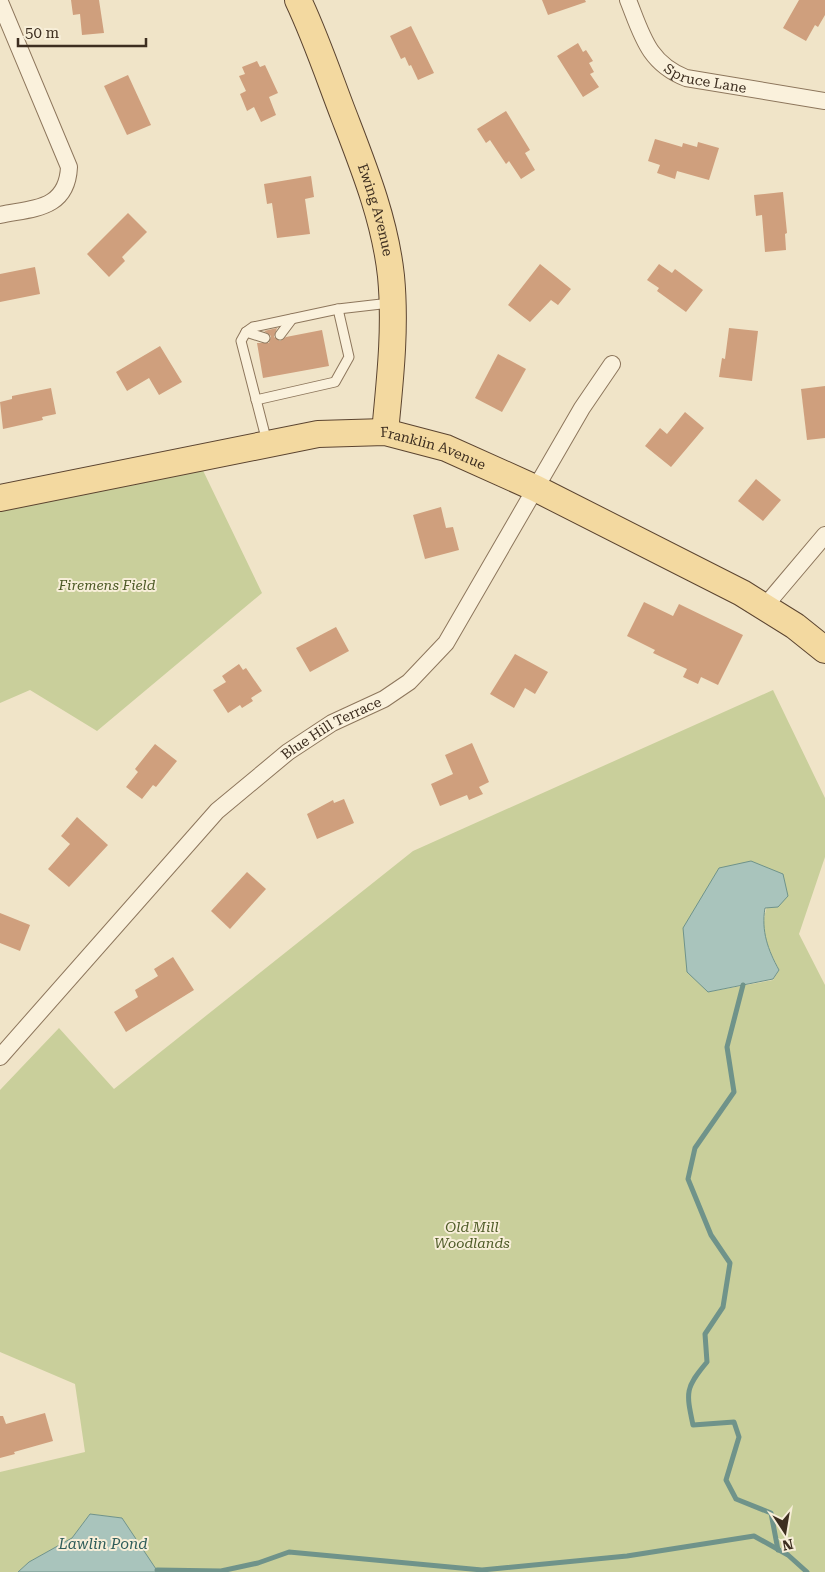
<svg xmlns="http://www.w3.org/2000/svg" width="825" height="1572" viewBox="0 0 825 1572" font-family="'Roboto Serif',serif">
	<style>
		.green { fill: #c9cf9b; fill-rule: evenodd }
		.water { fill: #a9c4bc; stroke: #6f938a }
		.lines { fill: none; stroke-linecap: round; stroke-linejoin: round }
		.stream { stroke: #6f938a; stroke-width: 5 }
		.building { fill: #cf9f7d }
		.service-casing { stroke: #8d765c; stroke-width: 11 }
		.minor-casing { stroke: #8d765c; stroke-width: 18 }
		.primary-casing { stroke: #5b4430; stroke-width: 28 }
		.service { stroke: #faf1dc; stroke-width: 9 }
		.minor { stroke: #faf1dc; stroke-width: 16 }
		.primary { stroke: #f3d9a0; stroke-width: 26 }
		.labels { text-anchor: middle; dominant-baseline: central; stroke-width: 4; stroke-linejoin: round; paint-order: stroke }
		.street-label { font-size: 14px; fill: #3d2e20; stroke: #f7eed8 }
		.park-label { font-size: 14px; font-style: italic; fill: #4d5a26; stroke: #f7eed8 }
		.water-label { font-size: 15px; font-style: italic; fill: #2f5d5a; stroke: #f7eed8 }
	</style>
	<rect width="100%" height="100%" fill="#f0e4c8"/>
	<g class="green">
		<polygon points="197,458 262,593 97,731 30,690 0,703 0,498"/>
		<path d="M 773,690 L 825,798 L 825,857 L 799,934 L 825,985 L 825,1572 L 158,1572 L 122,1518 L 90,1514 L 72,1538 L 29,1562 L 18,1572 L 0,1572 L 0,1472 L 85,1452 L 75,1384 L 0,1352 L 0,1090 L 59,1028 L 114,1089 L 413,851 ZM 782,874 C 761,915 756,926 779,970 L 773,980 L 708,992 Z"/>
	</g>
	<g class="water">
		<path d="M 751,861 L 783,874 L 788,896 L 778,907 L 765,908 C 761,931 768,950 779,970 L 773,979 L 708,992 L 687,972 L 683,928 L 719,868 Z"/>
		<polygon points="90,1514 122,1518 158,1572 18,1572 29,1562 72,1538"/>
	</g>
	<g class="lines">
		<g class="stream">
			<path d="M 743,985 L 727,1047 L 734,1092 L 695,1148 L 688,1179 L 711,1235 L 730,1263 L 723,1307 L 705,1334 L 707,1362 C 685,1388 686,1392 693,1425 L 734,1422 L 739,1437 L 726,1480 L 736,1499 L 771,1513 L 778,1550"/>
			<polyline points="157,1570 221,1571 258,1563 289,1552 482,1570 627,1556 754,1536 788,1555 807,1572"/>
		</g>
	</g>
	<g class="building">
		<polygon points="71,0 99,0 104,33 82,35 80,14 73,15"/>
		<polygon points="542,0 585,0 586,2 548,15"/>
		<polygon points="799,0 825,0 825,15 818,27 815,25 806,41 783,28"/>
		<polygon points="411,26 434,73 418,80 411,65 409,66 405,57 401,59 390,36"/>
		<polygon points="578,43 583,52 586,50 593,61 589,63 594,72 590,74 599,87 583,97 557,56"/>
		<polygon points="257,61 260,67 265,65 278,93 269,97 276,115 261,122 254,107 247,111 240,94 246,91 239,76 245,74 242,67"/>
		<polygon points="128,75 151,125 127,135 104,86"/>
		<polygon points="506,111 530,150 525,153 535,170 521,179 509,161 506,164 490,140 486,143 477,129"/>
		<polygon points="655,139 682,147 683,143 697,147 698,142 719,148 709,180 677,171 675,179 657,173 660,165 648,161"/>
		<polygon points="311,176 314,197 305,199 310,234 277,238 272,203 267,204 264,184"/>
		<polygon points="783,192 787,233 785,234 786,250 765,252 762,215 756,216 754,195"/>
		<polygon points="128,213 147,232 122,257 125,261 109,277 87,254"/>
		<polygon points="540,264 571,289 558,305 551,300 530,322 508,305"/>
		<polygon points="659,264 672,273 675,269 703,290 686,312 657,291 659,288 647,280"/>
		<polygon points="35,267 40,294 0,302 0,274"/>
		<polygon points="277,328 274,337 280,341 286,337 322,330 329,366 263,378 257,343 269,343 271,336 264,331"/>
		<polygon points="729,328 758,331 752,381 719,377 722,358 725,359"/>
		<polygon points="160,346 182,382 159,395 149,378 127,391 116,372"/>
		<polygon points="498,354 526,369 502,412 475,398"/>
		<polygon points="825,386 825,438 807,440 801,389"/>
		<polygon points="51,388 56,414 42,417 43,420 3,429 0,402 12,399 12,396"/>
		<polygon points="685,412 704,428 671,467 645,446 660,428 667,434"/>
		<polygon points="756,479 781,500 763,521 738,501"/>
		<polygon points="441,507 446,528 453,527 459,550 425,559 413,515"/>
		<polygon points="644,602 673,616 679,604 743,635 718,685 701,677 698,684 683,677 687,669 653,653 655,650 627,636"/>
		<polygon points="336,627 349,651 310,672 296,648"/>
		<polygon points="515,654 548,672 535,694 525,688 514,708 490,694"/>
		<polygon points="239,664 243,670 246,668 262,691 251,698 253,701 242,708 240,705 228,713 213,690 226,682 222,676"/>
		<polygon points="472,743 489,782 479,787 483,794 469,800 467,795 440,806 431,784 453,774 445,755"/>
		<polygon points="155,744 177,761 156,787 153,785 142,799 126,787 138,772 135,769"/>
		<polygon points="344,799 354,823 317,839 307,814 333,800 334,803"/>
		<polygon points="77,817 108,845 69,887 48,869 70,844 61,836"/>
		<polygon points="247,872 266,889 230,929 211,911"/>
		<polygon points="0,913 30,925 20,951 0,943"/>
		<polygon points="173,957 194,990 126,1032 114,1012 138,997 135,990 158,976 154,969"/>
		<polygon points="45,1413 53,1441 14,1452 15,1454 0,1458 0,1416 3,1416 6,1424"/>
	</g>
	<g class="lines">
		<defs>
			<g id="service">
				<polyline points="246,332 265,338"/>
				<polyline points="280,335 292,319"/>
				<polyline points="256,400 335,382 349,357 338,309"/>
				<polyline points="267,442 241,341 246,332 253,327 338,309 390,303"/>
			</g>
			<g id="minor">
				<path id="s1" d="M 628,0 C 642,35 648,63 686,78 L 825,101"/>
				<path d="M 0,2 L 69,167 C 67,210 33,208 0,215"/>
				<polyline points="765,606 825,535"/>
				<path id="s2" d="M 0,1057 L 217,811 L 288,752 L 332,723 L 384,699 L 409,682 L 446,643 L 582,408 L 612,364"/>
			</g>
			<g id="primary">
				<path id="s3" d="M 298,0 C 316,38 329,77 344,116 C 364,168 385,220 391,276 C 396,328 390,380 385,432"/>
				<path id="s4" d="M 0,498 L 318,434 L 385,432 L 446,448 L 535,488 L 742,593 L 795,626 L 825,650"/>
			</g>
		</defs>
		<use href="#service" class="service-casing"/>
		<use href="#minor" class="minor-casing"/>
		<use href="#primary" class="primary-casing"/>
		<use href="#service" class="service"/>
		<use href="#minor" class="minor"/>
		<use href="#primary" class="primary"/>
	</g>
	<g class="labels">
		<g class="street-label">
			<text stroke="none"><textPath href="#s1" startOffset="120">Spruce Lane</textPath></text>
			<text stroke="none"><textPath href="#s3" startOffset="224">Ewing Avenue</textPath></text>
			<text stroke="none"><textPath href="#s4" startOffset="442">Franklin Avenue</textPath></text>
			<text stroke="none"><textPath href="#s2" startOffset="470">Blue Hill Terrace</textPath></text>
		</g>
		<g class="park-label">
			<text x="107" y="585">Firemens Field</text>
			<text x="472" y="1227">Old Mill<tspan x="472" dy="16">Woodlands</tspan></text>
		</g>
		<g class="water-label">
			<text x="103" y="1544">Lawlin Pond</text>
		</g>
	</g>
	<g transform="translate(785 1532) rotate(168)" stroke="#f7eed8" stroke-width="4" paint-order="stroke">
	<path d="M0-4L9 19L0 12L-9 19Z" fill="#3d2e20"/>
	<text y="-8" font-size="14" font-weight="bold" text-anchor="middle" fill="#3d2e20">N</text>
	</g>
	<path d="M18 38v8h128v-8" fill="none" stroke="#3d2e20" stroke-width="2.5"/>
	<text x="25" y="38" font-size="15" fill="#3d2e20" stroke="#f7eed8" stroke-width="4" paint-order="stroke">50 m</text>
</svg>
